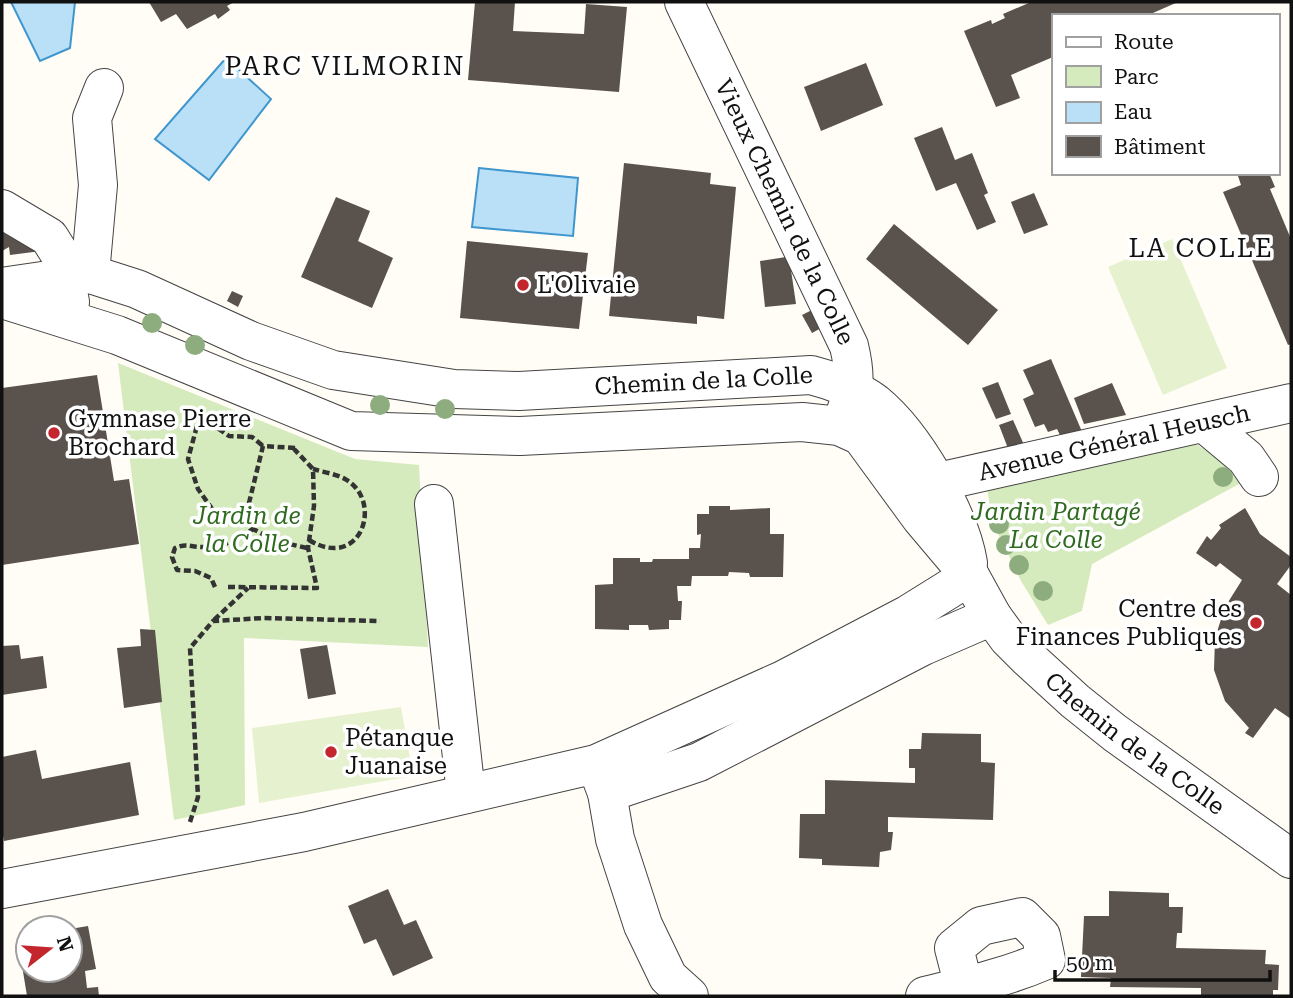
<svg xmlns="http://www.w3.org/2000/svg" width="1293" height="998" viewBox="0 0 1293 998" font-family="'Roboto Serif',serif">
	<style>
		.green { fill: #d5ebbd }
		.pitch { fill: #e6f2cf }
		.water { fill: #b9e0f7; stroke: #3f96cf; stroke-width: 2 }
		.building { fill: #5a524d }
		.lines { fill: none; stroke-linecap: round; stroke-linejoin: round }
		.minor-casing { stroke: #444; stroke-width: 40 }
		.path { stroke: #333; stroke-width: 4.5; stroke-dasharray: 7 3.5; stroke-linecap: butt }
		.minor { stroke: #fff; stroke-width: 38 }
		.tree { fill: #8dad7f }
		.poi-dot { fill: #c4262e; stroke: #fff; stroke-width: 2.5 }
		.labels { text-anchor: middle; dominant-baseline: central; stroke-width: 7; stroke-linejoin: round; paint-order: stroke }
		.street-label { font-size: 24px; fill: #111; stroke: #fff }
		.poi-label { font-size: 24px; fill: #111; stroke: #fff; text-anchor: start }
		.park-label { font-size: 24px; font-style: italic; fill: #2f6b1f; stroke: #fff }
		.neighbourhood-label { font-size: 26px; letter-spacing: 2px; fill: #111; stroke: #fff }
	</style>
	<rect width="100%" height="100%" fill="#fffdf5"/>
	<g class="green">
		<polygon points="118,363 355,459 419,465 428,647 244,638 245,805 174,820"/>
		<polygon points="1191,441 1250,478 1092,564 1082,611 1048,625 1021,581 992,521 987,487"/>
	</g>
	<g class="pitch">
		<polygon points="1172,239 1227,368 1163,395 1108,267"/>
		<polygon points="401,707 413,776 259,803 252,728"/>
	</g>
	<g class="water">
		<polygon points="11,2 75,2 70,48 40,61"/>
		<polygon points="226,58 271,99 209,180 155,139"/>
		<polygon points="479,168 578,178 573,236 472,227"/>
	</g>
	<g class="building">
		<polygon points="149,2 234,2 227,6 230,10 218,19 215,14 187,29 176,14 161,22"/>
		<polygon points="475,2 515,2 513,31 584,34 586,4 627,7 619,92 468,80"/>
		<polygon points="1031,2 1178,2 1146,16 1053,16 1053,57 1011,75 1020,98 996,107 964,31 991,20 992,24 1005,18 1003,14"/>
		<polygon points="866,63 883,105 821,131 804,87"/>
		<polygon points="942,127 955,160 972,153 988,193 984,195 996,222 977,230 956,183 936,191 914,138"/>
		<polygon points="624,163 711,173 710,184 736,187 724,319 697,316 697,324 609,316"/>
		<polygon points="1237,173 1269,173 1275,187 1270,189 1291,239 1291,344 1288,345 1223,192 1241,185"/>
		<polygon points="1034,193 1048,225 1024,234 1011,202"/>
		<polygon points="336,197 370,211 358,241 393,258 372,308 301,277"/>
		<polygon points="2,217 41,251 10,255 9,247 2,251"/>
		<polygon points="894,224 998,310 968,345 866,259"/>
		<polygon points="467,241 588,253 579,329 460,318"/>
		<polygon points="786,257 791,270 796,304 765,307 760,261"/>
		<polygon points="232,291 243,296 238,307 227,301"/>
		<polygon points="816,308 825,326 812,333 802,315"/>
		<polygon points="1051,359 1083,434 1062,439 1057,429 1048,432 1044,424 1035,427 1023,399 1034,394 1023,370"/>
		<polygon points="97,375 114,481 129,479 139,544 2,565 2,388"/>
		<polygon points="998,382 1011,414 996,419 982,388"/>
		<polygon points="1112,383 1126,415 1084,424 1074,398"/>
		<polygon points="1013,420 1025,447 1009,451 999,425"/>
		<polygon points="709,506 730,506 730,510 770,508 770,534 784,534 783,577 750,577 749,573 729,572 728,576 692,576 691,586 677,586 678,601 682,601 681,620 669,620 669,629 649,630 648,625 629,625 629,630 595,629 595,585 613,584 613,558 640,558 640,562 652,562 653,559 689,559 689,548 700,548 701,534 697,535 697,514 709,514"/>
		<polygon points="1245,508 1260,534 1291,557 1291,565 1277,584 1291,595 1291,719 1275,708 1253,738 1245,733 1249,728 1225,701 1214,670 1215,638 1225,607 1242,580 1220,563 1216,567 1196,553 1207,536 1211,540 1221,528 1219,525"/>
		<polygon points="140,629 155,630 162,702 124,708 117,648 141,646"/>
		<polygon points="19,645 21,659 43,656 47,688 2,695 2,646"/>
		<polygon points="327,645 336,694 308,699 300,649"/>
		<polygon points="922,733 981,734 981,762 995,763 993,820 888,817 888,832 893,832 891,850 880,852 879,867 822,865 822,859 799,858 800,814 825,814 825,780 915,783 915,768 909,768 909,749 921,749"/>
		<polygon points="36,750 42,779 130,762 139,815 4,841 2,830 2,757"/>
		<polygon points="388,889 404,925 416,920 433,958 393,976 376,939 364,944 348,906"/>
		<polygon points="1109,891 1169,893 1169,907 1183,907 1182,933 1177,933 1176,948 1266,950 1265,964 1279,965 1278,990 1273,990 1273,996 1201,996 1201,988 1110,987 1111,978 1081,977 1084,916 1109,916"/>
		<polygon points="88,926 96,969 85,971 87,988 98,987 99,996 27,996 18,941 28,939 28,970 70,970 70,929"/>
	</g>
	<g class="lines">
		<defs>
			<g id="minor">
				<path id="s1" d="M 684,2 L 849,346 C 855,371 856,388 846,411"/>
				<polyline points="2,209 49,237 61,256 70,302"/>
				<polyline points="90,274 98,185 92,118 104,88"/>
				<path id="s2" d="M 2,287 L 90,274 L 137,289 L 251,341 L 333,370 L 454,389 L 519,391 L 811,375 C 831,380 858,390 875,403 C 914,435 960,514 968,563"/>
				<path id="s3" d="M 2,299 L 117,335 L 351,431 L 520,436 L 802,422 L 839,426 L 861,436 L 921,518 L 970,576 L 992,616 L 1008,638 L 1029,659 L 1075,701 L 1115,733 L 1291,859"/>
				<polyline points="1204,423 1246,458 1259,477"/>
				<path id="s4" d="M 918,497 L 947,480 L 1291,403"/>
				<polyline points="434,504 466,794"/>
				<polyline points="598,769 607,793 615,839 643,925 668,977 689,996"/>
				<polyline points="607,793 699,762 923,646 992,616"/>
				<polyline points="2,889 304,832 596,764 783,680 909,614 970,576"/>
				<path d="M 925,996 C 967,986 1007,977 1046,960 L 1041,936 L 1022,917 L 981,926 L 954,948 L 964,987"/>
			</g>
		</defs>
		<use href="#minor" class="minor-casing"/>
		<g class="path">
			<polyline points="295,448 263,446 248,507 253,529 276,541 307,548"/>
			<polyline points="251,522 217,516 198,489 188,459 197,426 209,422 229,436 252,437 263,446"/>
			<path d="M 309,540 C 362,572 384,500 345,479 C 336,474 323,472 313,469"/>
			<path d="M 215,587 L 211,578 L 195,571 L 177,570 L 172,557 L 175,548 C 187,543 189,547 202,547 C 222,548 236,540 253,529"/>
			<polyline points="228,587 317,588 308,548 314,506 313,469 294,449"/>
			<polyline points="214,620 248,588"/>
			<polyline points="190,822 198,797 190,648 213,621 264,618 380,621"/>
		</g>
		<use href="#minor" class="minor"/>
	</g>
	<g class="tree">
		<circle cx="152" cy="323" r="10"/>
		<circle cx="195" cy="345" r="10"/>
		<circle cx="380" cy="405" r="10"/>
		<circle cx="445" cy="409" r="10"/>
		<circle cx="1223" cy="477" r="10"/>
		<circle cx="999" cy="524" r="10"/>
		<circle cx="1006" cy="545" r="10"/>
		<circle cx="1019" cy="565" r="10"/>
		<circle cx="1043" cy="591" r="10"/>
	</g>
	<g class="poi-dot">
		<circle cx="523" cy="285" r="7"/>
		<circle cx="54" cy="433" r="7"/>
		<circle cx="1256" cy="623" r="7"/>
		<circle cx="331" cy="752" r="7"/>
	</g>
	<g class="labels">
		<g class="street-label">
			<text stroke="none"><textPath href="#s1" startOffset="233">Vieux Chemin de la Colle</textPath></text>
			<text stroke="none"><textPath href="#s2" startOffset="723">Chemin de la Colle</textPath></text>
			<text stroke="none"><textPath href="#s4" startOffset="205">Avenue Général Heusch</textPath></text>
			<text stroke="none"><textPath href="#s3" startOffset="1302">Chemin de la Colle</textPath></text>
		</g>
		<g class="poi-label">
			<text x="537" y="285">L'Olivaie</text>
			<text x="68" y="419">Gymnase Pierre<tspan x="68" dy="28">Brochard</tspan></text>
			<text x="1242" y="609" text-anchor="end">Centre des<tspan x="1242" dy="28">Finances Publiques</tspan></text>
			<text x="345" y="738">Pétanque<tspan x="345" dy="28">Juanaise</tspan></text>
		</g>
		<g class="park-label">
			<text x="1056" y="512">Jardin Partagé<tspan x="1056" dy="28">La Colle</tspan></text>
			<text x="247" y="516">Jardin de<tspan x="247" dy="28">la Colle</tspan></text>
		</g>
		<g class="neighbourhood-label">
			<text x="345" y="66">PARC VILMORIN</text>
			<text x="1201" y="248">LA COLLE</text>
		</g>
	</g>
	<rect width="1293" height="998" fill="none" stroke="#111111" stroke-width="7"/>
	<rect x="1052" y="14" width="228" height="161" fill="#ffffff" stroke="#a0a0a0" stroke-width="2"/>
	<rect x="1066" y="37" width="35" height="10" fill="#ffffff" stroke="#a0a0a0" stroke-width="2"/>
	<text x="1114" y="49" font-size="21" fill="#111111">Route</text>
	<rect x="1066" y="66" width="35" height="21" fill="#d5ebbd" stroke="#a0a0a0" stroke-width="2"/>
	<text x="1114" y="84" font-size="21" fill="#111111">Parc</text>
	<rect x="1066" y="102" width="35" height="21" fill="#b9e0f7" stroke="#a0a0a0" stroke-width="2"/>
	<text x="1114" y="119" font-size="21" fill="#111111">Eau</text>
	<rect x="1066" y="136" width="35" height="21" fill="#5a524d" stroke="#a0a0a0" stroke-width="2"/>
	<text x="1114" y="154" font-size="21" fill="#111111">Bâtiment</text>
	<g transform="translate(49 949) rotate(73)"><circle r="33" fill="#ffffff" stroke="#a0a0a0" stroke-width="2"/>
	<path d="M0-5L12 26L0 18L-12 26Z" fill="#c4262e"/>
	<text y="-10" font-size="19" font-weight="bold" text-anchor="middle" fill="#111111">N</text>
	</g>
	<path d="M1055 970v10h215v-10" fill="none" stroke="#111111" stroke-width="3.5"/>
	<text x="1066" y="970" font-size="21" fill="#111111" stroke="#ffffff" stroke-width="5" paint-order="stroke">50 m</text>
</svg>
